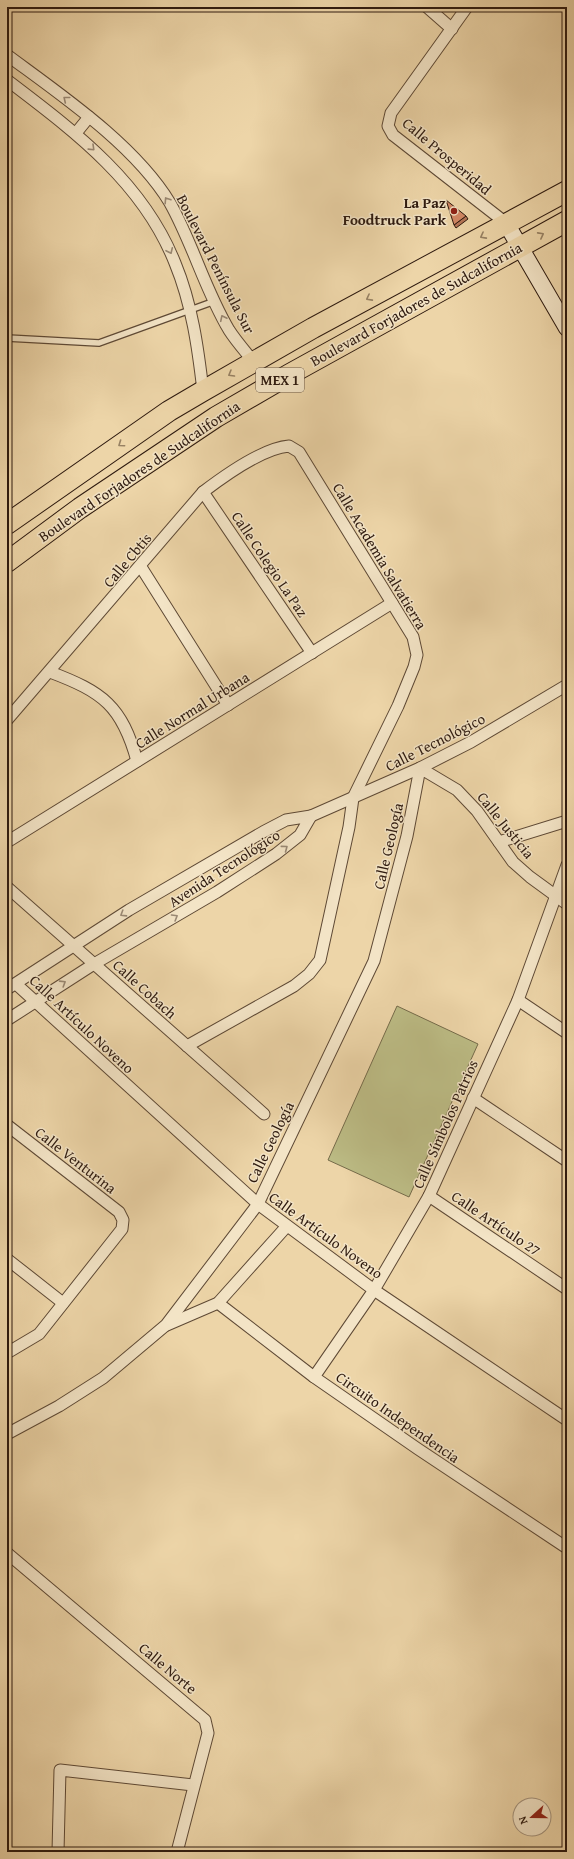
<svg xmlns="http://www.w3.org/2000/svg" width="574" height="1859" viewBox="0 0 574 1859" font-family="'Gentium Book Plus',serif">
	<style>
		.grass { fill: #bcbc85; stroke: #756b4a }
		.lines { fill: none; stroke-linecap: round; stroke-linejoin: round }
		.lane-casing { stroke: #5e4935; stroke-width: 8 }
		.street-casing { stroke: #5e4935; stroke-width: 13 }
		.secondary-casing { stroke: #2e1a0f; stroke-width: 18 }
		.highway-casing { stroke: #2e1a0f; stroke-width: 22 }
		.lane { stroke: #f3e4c6; stroke-width: 5.5 }
		.street { stroke: #f3e4c6; stroke-width: 11 }
		.secondary { stroke: #f3e4c6; stroke-width: 16 }
		.highway { stroke: #edd5a8; stroke-width: 20 }
		.wall { fill: #b57557; stroke: #2e1a0f }
		.building { fill: #d28865; stroke: #2e1a0f }
		.oneway { stroke: #9a8974 }
		.oneway2 { stroke: #978163 }
		.poi-dot { fill: #8f2418; stroke: #f3e4c6; stroke-width: 1.5 }
		.labels { text-anchor: middle; dominant-baseline: central; stroke-width: 3; stroke-linejoin: round; paint-order: stroke }
		.shield { fill: #f3e4c6; stroke: #695746; stroke-width: 1 }
		.shield-label { font-size: 14px; font-weight: bold; fill: #2e1a0f }
		.street-label { font-size: 15px; fill: #2e1a0f; stroke: #f3e4c6 }
		.poi-label { font-size: 15px; font-weight: bold; fill: #2e1a0f; stroke: #f3e4c6; text-anchor: end }
	</style>
	<rect width="100%" height="100%" fill="#edd5a8"/>
	<filter id="stains"><feTurbulence type="fractalNoise" baseFrequency=".005" numOctaves="4"/><feColorMatrix values="0 0 0 0 .2 0 0 0 0 .09 0 0 0 0 .02 0 0 0 .5 -.17"/></filter>
	<radialGradient id="worn" r=".72"><stop offset=".6" stop-color="#630" stop-opacity="0"/><stop offset="1" stop-color="#630" stop-opacity=".3"/></radialGradient>
	<polygon class="grass" points="397,1006 478,1044 409,1197 328,1160"/>
	<g class="lines">
		<defs>
			<polyline id="lane" points="7,338 99,343 215,301"/>
			<g id="street">
				<polyline points="427,7 452,29"/>
				<polyline points="467,7 391,113 388,126 393,135 506,223"/>
				<path d="M 7,55 C 61,95 135,145 170,203 C 193,244 205,290 229,330 C 236,341 245,351 253,361"/>
				<path d="M 7,80 C 74,131 143,182 175,263 C 192,304 198,348 203,391"/>
				<polyline points="76,133 89,117"/>
				<polyline points="203,492 312,653"/>
				<polyline points="141,567 228,705"/>
				<path d="M 50,672 C 103,692 122,706 137,761"/>
				<path d="M 7,720 L 203,492 C 224,476 263,448 289,446 L 299,452 L 413,637 L 417,655 L 414,667 L 398,706 L 353,798 L 349,827 L 320,960 L 309,974 L 294,986 L 187,1046"/>
				<polyline points="311,816 420,768 471,742 567,685"/>
				<polyline points="7,842 392,603"/>
				<polyline points="499,842 567,821"/>
				<polyline points="7,887 264,1114"/>
				<polyline points="16,984 258,1204 374,1290 567,1420"/>
				<polyline points="7,989 129,910 263,832 286,820 311,816 300,835 276,854 217,892 94,964 7,1020"/>
				<polyline points="518,1000 567,1033"/>
				<polyline points="473,1098 567,1161"/>
				<polyline points="7,1125 119,1212 123,1220 122,1229 39,1334 7,1353"/>
				<polyline points="429,1196 567,1289"/>
				<polyline points="7,1259 63,1303"/>
				<polyline points="218,1303 314,1377 418,1449 567,1548"/>
				<polyline points="167,1325 218,1303 287,1226"/>
				<polyline points="314,1377 374,1290 429,1196 518,1000 567,865"/>
				<polyline points="7,1434 59,1406 103,1378 166,1325 258,1204 374,961 407,836 420,768 457,790 477,811 513,862 530,877 567,904"/>
				<polyline points="7,1553 205,1720 208,1733 177,1852"/>
				<polyline points="58,1852 60,1770 193,1785"/>
			</g>
			<polyline id="secondary" points="506,223 567,328"/>
			<g id="highway">
				<polyline points="7,524 169,411 203,391 313,328 567,191"/>
				<polyline points="7,562 80,508 216,417 290,374 567,221"/>
			</g>
		</defs>
		<use href="#lane" class="lane-casing"/>
		<use href="#street" class="street-casing"/>
		<use href="#secondary" class="secondary-casing"/>
		<use href="#highway" class="highway-casing"/>
		<use href="#lane" class="lane"/>
		<use href="#street" class="street"/>
		<use href="#secondary" class="secondary"/>
		<use href="#highway" class="highway"/>
	</g>
	<polygon class="wall" points="466,216 468,219 456,228 454,225"/>
	<polygon class="building" points="446,200 466,216 454,225"/>
	<defs><path id="oneway-chevron" d="M-2-3.5L2.5 0L-2 3.5" fill="none" stroke-width="1.6" stroke-linecap="round" stroke-linejoin="round"/></defs>
	<g class="oneway">
		<use href="#oneway-chevron" transform="translate(66 99) rotate(-141)"/>
		<use href="#oneway-chevron" transform="translate(92 148) rotate(44)"/>
		<use href="#oneway-chevron" transform="translate(167 200) rotate(-123)"/>
		<use href="#oneway-chevron" transform="translate(170 251) rotate(65)"/>
		<use href="#oneway-chevron" transform="translate(223 318) rotate(-116)"/>
		<use href="#oneway-chevron" transform="translate(285 848) rotate(-37)"/>
		<use href="#oneway-chevron" transform="translate(123 914) rotate(148)"/>
		<use href="#oneway-chevron" transform="translate(175 917) rotate(-31)"/>
		<use href="#oneway-chevron" transform="translate(63 983) rotate(-32)"/>
	</g>
	<g class="oneway2">
		<use href="#oneway-chevron" transform="translate(541 235) rotate(-28)"/>
		<use href="#oneway-chevron" transform="translate(483 236) rotate(152)"/>
		<use href="#oneway-chevron" transform="translate(369 298) rotate(152)"/>
		<use href="#oneway-chevron" transform="translate(231 374) rotate(150)"/>
		<use href="#oneway-chevron" transform="translate(121 444) rotate(145)"/>
	</g>
	<circle class="poi-dot" cx="454" cy="211" r="4"/>
	<g class="labels">
		<rect class="shield" x="256" y="368" width="48" height="24" rx="3"/>
		<g class="shield-label">
			<text x="280" y="380">MEX 1</text>
		</g>
		<g class="street-label">
			<text transform="translate(447 156) rotate(40)">Calle Prosperidad</text>
			<text transform="translate(216 264) rotate(63)">Boulevard Península Sur</text>
			<text transform="translate(416 304) rotate(-29)">Boulevard Forjadores de Sudcalifornia</text>
			<text transform="translate(139 471) rotate(-34)">Boulevard Forjadores de Sudcalifornia</text>
			<text transform="translate(380 556) rotate(59)">Calle Academia Salvatierra</text>
			<text transform="translate(127 560) rotate(-50)">Calle Cbtis</text>
			<text transform="translate(270 564) rotate(56)">Calle Colegio La Paz</text>
			<text transform="translate(192 710) rotate(-32)">Calle Normal Urbana</text>
			<text transform="translate(435 742) rotate(-27)">Calle Tecnológico</text>
			<text transform="translate(506 825) rotate(51)">Calle Justicia</text>
			<text transform="translate(388 846) rotate(-77)">Calle Geología</text>
			<text transform="translate(224 868) rotate(-33)">Avenida Tecnológico</text>
			<text transform="translate(145 989) rotate(42)">Calle Cobach</text>
			<text transform="translate(82 1024) rotate(43)">Calle Artículo Noveno</text>
			<text transform="translate(445 1124) rotate(-66)">Calle Símbolos Patrios</text>
			<text transform="translate(270 1142) rotate(-64)">Calle Geología</text>
			<text transform="translate(76 1160) rotate(38)">Calle Venturina</text>
			<text transform="translate(496 1223) rotate(34)">Calle Artículo 27</text>
			<text transform="translate(326 1235) rotate(36)">Calle Artículo Noveno</text>
			<text transform="translate(398 1417) rotate(35)">Circuito Independencia</text>
			<text transform="translate(168 1668) rotate(40)">Calle Norte</text>
		</g>
		<g class="poi-label">
			<text x="446" y="202">La Paz<tspan x="446" dy="17">Foodtruck Park</tspan></text>
		</g>
	</g>
	<rect width="574" height="1859" fill="none" stroke="#edd5a8" stroke-width="24"/>
	<rect x="8" y="8" width="558" height="1843" fill="none" stroke="#2e1a0f" stroke-width="2"/>
	<rect x="12" y="12" width="550" height="1835" fill="none" stroke="#2e1a0f"/>
	<g transform="translate(532 1817) rotate(249)"><circle r="19" fill="#f3e4c6" stroke="#a4937d"/>
	<path d="M0-3L7 15L0 10L-7 15Z" fill="#8f2418"/>
	<text y="-6" font-size="11" font-weight="bold" text-anchor="middle" fill="#2e1a0f">N</text>
	</g>
	<rect width="100%" height="100%" filter="url(#stains)"/>
	<rect width="100%" height="100%" fill="url(#worn)"/>
</svg>
